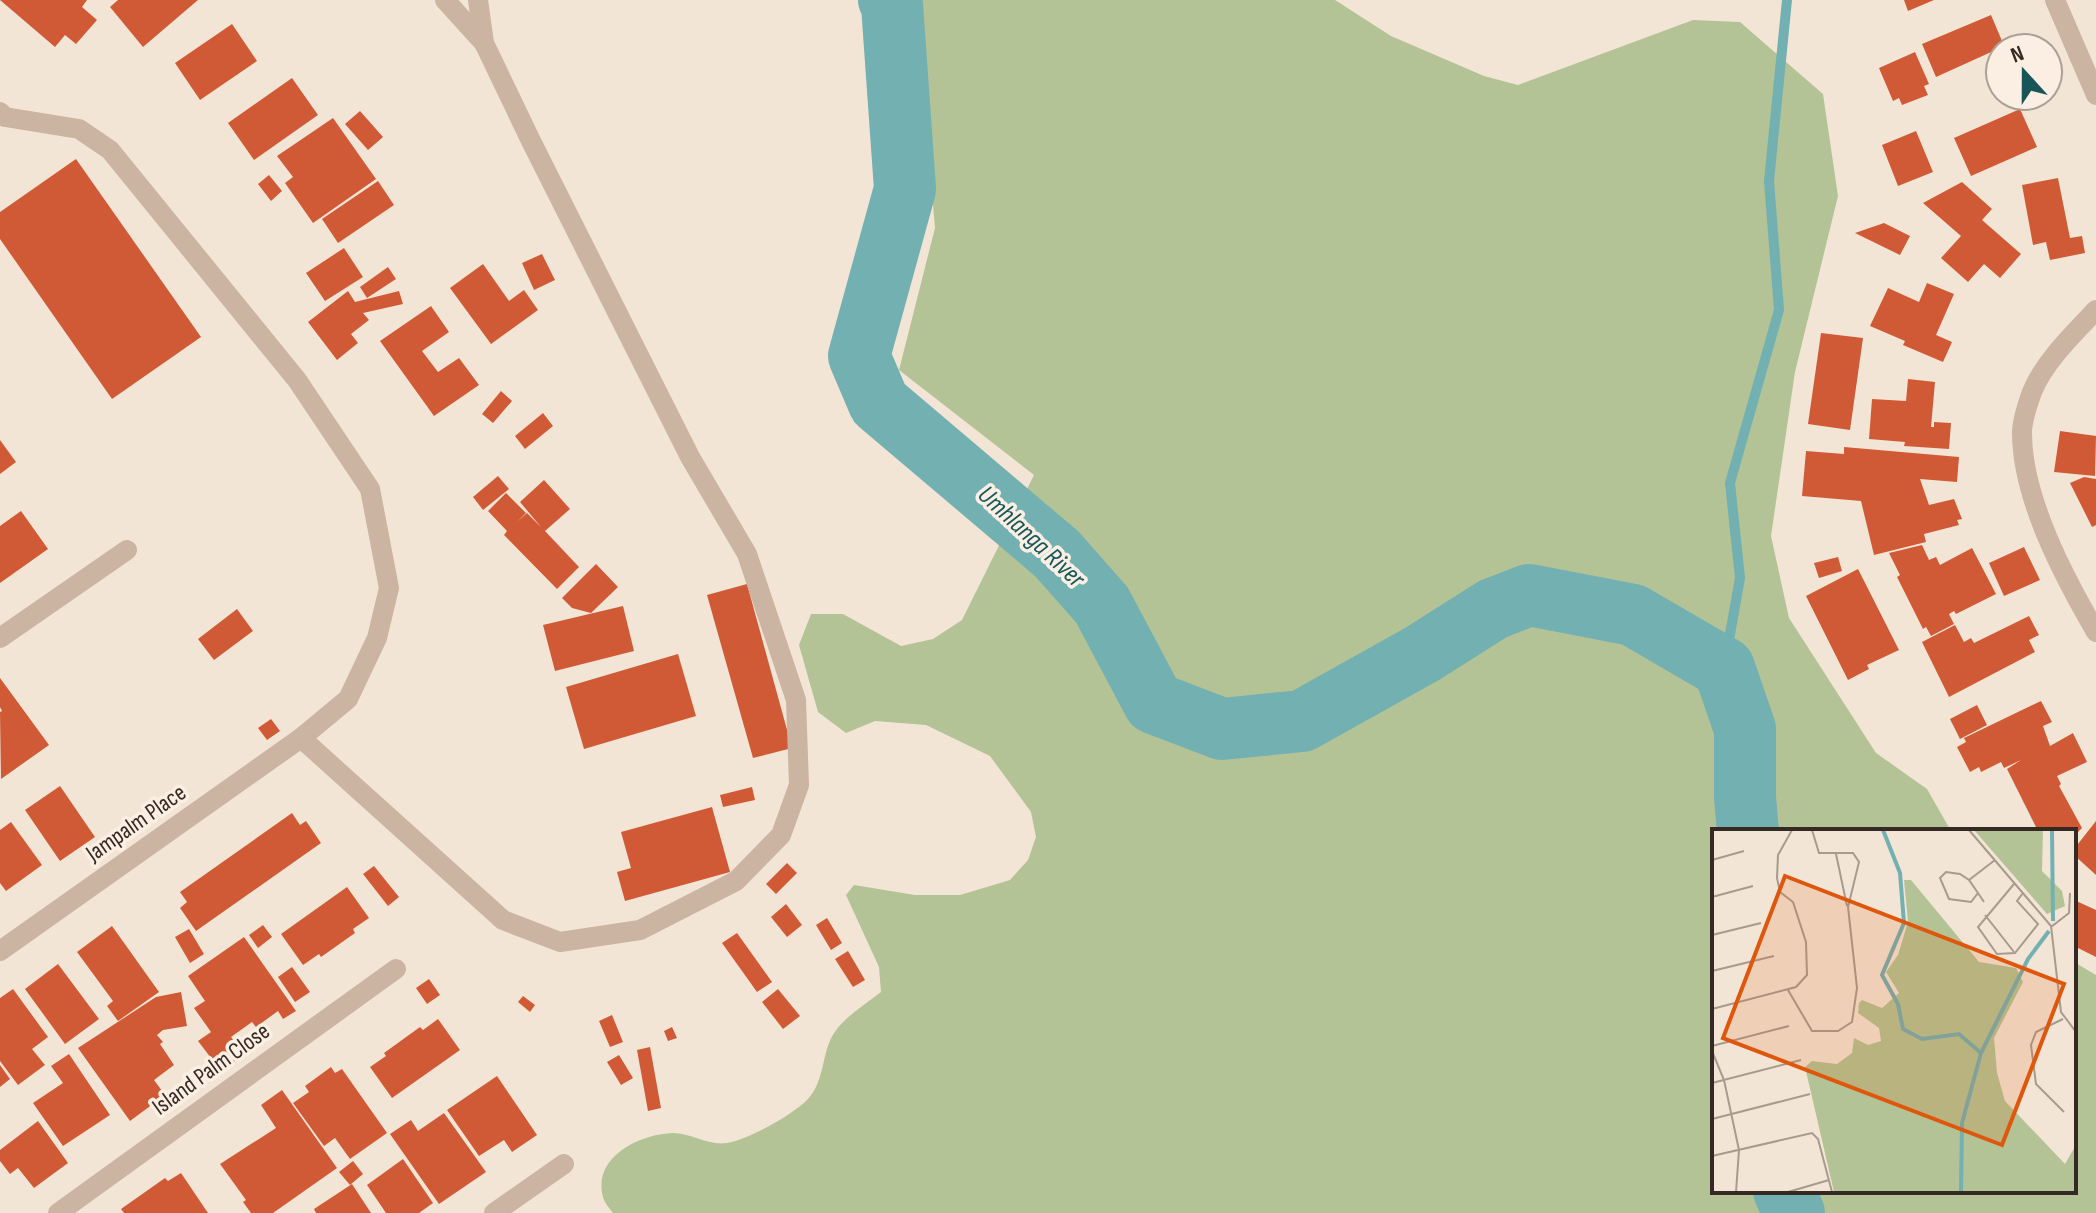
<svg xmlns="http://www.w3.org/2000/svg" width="2096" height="1213" viewBox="0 0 2096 1213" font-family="'Sofia Sans Condensed',sans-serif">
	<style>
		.green { fill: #b3c395 }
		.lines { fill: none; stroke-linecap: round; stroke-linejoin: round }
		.stream { stroke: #72b0b2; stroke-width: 10 }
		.river { stroke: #72b0b2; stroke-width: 62 }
		.building { fill: #d15a36 }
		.minor { stroke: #cbb4a1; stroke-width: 20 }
		.labels { text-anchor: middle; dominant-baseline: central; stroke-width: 7; stroke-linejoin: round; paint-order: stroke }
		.street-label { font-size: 24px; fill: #352924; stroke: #faefe2 }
		.water-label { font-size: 26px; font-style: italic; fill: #175559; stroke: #faefe2 }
		.inset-river { fill: none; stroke: #72b0b2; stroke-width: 4 }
		.inset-road { fill: none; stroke: #a79a8e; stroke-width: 2 }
		.view { fill: #df570d; fill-opacity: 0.15; stroke: #df570d; stroke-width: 4 }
		.inset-edge { fill: none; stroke: #352924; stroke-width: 4 }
	</style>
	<rect width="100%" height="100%" fill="#f3e5d5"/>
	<path class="green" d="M 915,0 L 1335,0 L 1391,36 L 1484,76 L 1518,85 L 1693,20 L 1740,22 L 1823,94 L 1838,196 L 1795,372 L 1771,536 L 1789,618 L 1876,753 L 1927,789 L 1951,831 L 1714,831 L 1714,1191 L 2074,1191 L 2074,962 L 2096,975 L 2096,1213 L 613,1213 C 610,1209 604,1202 603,1197 C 592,1157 640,1134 673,1133 C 691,1133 709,1146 727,1143 C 748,1140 792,1115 807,1100 C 822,1085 822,1062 829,1043 C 838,1020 862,1007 881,992 L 879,967 L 846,895 L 854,885 L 915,895 L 960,895 L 1010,880 L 1028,860 L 1036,837 L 1031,812 L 990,756 L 926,725 L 875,721 L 846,733 L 818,712 L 799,645 L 811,614 L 843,614 L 901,646 L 933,639 L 962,620 L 1034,475 L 899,370 L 935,228 Z"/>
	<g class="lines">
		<polyline class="stream" points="1724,668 1740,578 1730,483 1779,310 1769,181 1787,0"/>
		<g class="river">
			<polyline points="889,0 892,5 905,189 859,356 879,403 1057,554 1102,605 1154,703 1222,729 1302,721 1422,654 1493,609 1529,595 1633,615 1724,668 1745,729 1745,798 1748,831"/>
			<polyline points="1784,1191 1794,1213"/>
		</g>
	</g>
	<g class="building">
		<polygon points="0,0 87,0 82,7 97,20 76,44 65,35 55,47"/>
		<polygon points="118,0 198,0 143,47 110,7"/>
		<polygon points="1904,0 1934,0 1908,11"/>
		<polygon points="1991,15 2005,48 2000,48 1936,77 1922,44"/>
		<polygon points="232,24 257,61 200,100 175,63"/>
		<polygon points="1915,52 1929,84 1924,86 1928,95 1902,105 1899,98 1893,101 1879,68"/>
		<polygon points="292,78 318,115 254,160 228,123"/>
		<polygon points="2020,109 2037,147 1971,176 1954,138"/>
		<polygon points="360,111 383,137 368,150 345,124"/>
		<polygon points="333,118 376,179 313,223 285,183 293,177 277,156"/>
		<polygon points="1916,131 1933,172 1898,186 1882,145"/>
		<polygon points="76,159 201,337 112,399 0,239 0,212"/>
		<polygon points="269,175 282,191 271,201 258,184"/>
		<polygon points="2058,178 2070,238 2082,236 2085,253 2050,260 2046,242 2033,245 2022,185"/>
		<polygon points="378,181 394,205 338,243 322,219"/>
		<polygon points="1962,182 1992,209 1982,220 2021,254 2000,278 1984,264 1968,282 1941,258 1961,236 1923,203"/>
		<polygon points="1884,223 1910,236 1900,255 1855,233"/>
		<polygon points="344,248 363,277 325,301 306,273"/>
		<polygon points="542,254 555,280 534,290 522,263"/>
		<polygon points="483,264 509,301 524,290 538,310 491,344 450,288"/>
		<polygon points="388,267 396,279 367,298 360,287"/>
		<polygon points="1927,283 1954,294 1936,335 1952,342 1943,362 1903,345 1905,341 1870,326 1888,288 1919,302"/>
		<polygon points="348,291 355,302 399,291 403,304 363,313 369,320 351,334 358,343 337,360 308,322"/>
		<polygon points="431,306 449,332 422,351 438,372 459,358 479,385 434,416 380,341"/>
		<polygon points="1821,333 1863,338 1850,430 1808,424"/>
		<polygon points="1908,379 1935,382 1931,427 1934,427 1934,422 1951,423 1949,449 1904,446 1905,442 1869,439 1872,399 1906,401"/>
		<polygon points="501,391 512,401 493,423 482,414"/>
		<polygon points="543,413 553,426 525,449 515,436"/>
		<polygon points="2060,431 2096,436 2095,476 2054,472"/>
		<polygon points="0,440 16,462 0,474"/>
		<polygon points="1844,447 1959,457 1957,482 1920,479 1929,505 1954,499 1962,519 1957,520 1959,525 1924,534 1926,542 1874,555 1861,501 1802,496 1806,451 1844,454"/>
		<polygon points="498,476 509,489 483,510 473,497"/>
		<polygon points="2084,477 2096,479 2096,525 2092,527 2070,483"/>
		<polygon points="544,480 570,509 545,531 579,567 557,589 504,535 507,531 488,511 506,493 526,513 517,522 527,513 541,527 520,502"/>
		<polygon points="21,511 48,549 0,583 0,526"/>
		<polygon points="1922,545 1929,560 1936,557 1940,565 1972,548 1996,594 1956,614 1954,611 1949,614 1954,624 1931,636 1926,627 1923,629 1897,577 1900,575 1889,553"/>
		<polygon points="2024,547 2040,580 2004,596 1989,563"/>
		<polygon points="1838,557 1842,571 1819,578 1814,563"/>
		<polygon points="596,564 618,587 591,613 572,608 562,598"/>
		<polygon points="1858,569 1899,650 1867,665 1869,669 1848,680 1806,596"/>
		<polygon points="747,584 792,748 753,758 707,595"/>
		<polygon points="623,606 634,651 555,671 543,625"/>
		<polygon points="237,609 253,631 214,660 198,639"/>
		<polygon points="2029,616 2039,635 2029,640 2035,652 1949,697 1922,642 1955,625 1964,642 1971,638 1974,643"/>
		<polygon points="678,654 696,716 584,749 566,687"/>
		<polygon points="0,678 49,745 1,779 0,712 2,711 0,707"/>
		<polygon points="2041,701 2052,722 2043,726 2050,746 2073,733 2087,762 2057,776 2061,784 2059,786 2082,828 2074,836 2074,831 2038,831 2007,769 2021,760 2004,768 2001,762 1981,772 1979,767 1970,772 1957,747 1966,742 1964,738"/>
		<polygon points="1977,705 1987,725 1960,739 1950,719"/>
		<polygon points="271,719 280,731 267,740 258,728"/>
		<polygon points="60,786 95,837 60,861 25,810"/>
		<polygon points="752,787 755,800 723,807 720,795"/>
		<polygon points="712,807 730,872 625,901 617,872 631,868 621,832"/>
		<polygon points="292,813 300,825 306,821 321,843 196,931 180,908 187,902 180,892"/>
		<polygon points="2096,821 2096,875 2074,855 2074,849"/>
		<polygon points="11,822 42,865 6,891 0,883 0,830"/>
		<polygon points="787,863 797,873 776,894 766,884"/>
		<polygon points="374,866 399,897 388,906 363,874"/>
		<polygon points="347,887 369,918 353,929 355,933 321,957 319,954 303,965 281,934"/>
		<polygon points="2074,900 2096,910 2096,957 2074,946"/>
		<polygon points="786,904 802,925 787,937 771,917"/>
		<polygon points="827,918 842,943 831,950 816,925"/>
		<polygon points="263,925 272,937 258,948 249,935"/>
		<polygon points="112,926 159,992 118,1021 107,1006 113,1001 77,952"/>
		<polygon points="189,929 204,954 190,963 175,937"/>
		<polygon points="737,933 772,982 757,992 722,943"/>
		<polygon points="244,937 296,1011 283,1019 278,1011 256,1027 252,1022 231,1037 244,1054 230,1065 223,1056 214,1062 198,1041 211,1032 194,1008 205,1001 188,976"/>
		<polygon points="848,951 865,980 853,987 835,959"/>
		<polygon points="58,964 99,1019 65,1044 25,989"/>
		<polygon points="292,967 310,992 295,1002 278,977"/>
		<polygon points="429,979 440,995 427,1004 416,988"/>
		<polygon points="13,989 48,1037 32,1049 45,1065 18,1085 0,1061 0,998"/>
		<polygon points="778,989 800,1016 783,1029 762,1002"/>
		<polygon points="181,992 187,1026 163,1030 157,1035 163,1042 160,1044 174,1065 154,1080 165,1095 130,1121 78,1048 156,997"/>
		<polygon points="523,996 535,1005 530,1012 518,1002"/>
		<polygon points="612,1015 623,1042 610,1047 599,1021"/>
		<polygon points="438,1019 460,1050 392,1098 370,1067 386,1056 384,1053 420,1027 423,1030"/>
		<polygon points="672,1027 677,1038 668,1041 664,1031"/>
		<polygon points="650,1047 661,1108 648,1111 637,1050"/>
		<polygon points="69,1054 110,1115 63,1146 33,1103 63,1083 51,1066"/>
		<polygon points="619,1055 633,1078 621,1085 607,1062"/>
		<polygon points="0,1065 10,1079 0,1087"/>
		<polygon points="331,1067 335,1073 342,1069 387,1133 350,1159 335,1138 324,1146 293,1103 309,1092 305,1086"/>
		<polygon points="497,1076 537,1135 512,1152 504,1140 479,1156 447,1110"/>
		<polygon points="282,1090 337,1168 273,1213 251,1213 243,1202 246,1200 220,1164 276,1128 261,1105"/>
		<polygon points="444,1113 486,1172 439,1204 390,1134 411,1120 418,1131"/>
		<polygon points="38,1121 68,1163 34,1188 18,1168 10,1174 0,1161 0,1150"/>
		<polygon points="403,1159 433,1203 419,1213 386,1213 367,1185"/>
		<polygon points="353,1161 363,1174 350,1185 339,1172"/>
		<polygon points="181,1173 208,1213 124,1213 121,1209 165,1178 168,1181"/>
		<polygon points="352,1184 371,1213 316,1213 314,1209"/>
	</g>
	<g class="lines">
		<g class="minor">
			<polyline points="445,0 484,43"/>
			<polyline points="2055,0 2096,95"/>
			<polyline points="0,112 5,117 79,129 110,150 297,380 370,489 389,588 377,638 348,699 301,738 0,951"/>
			<path d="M 2096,310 C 2074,333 2044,362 2032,392 C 2028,403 2022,421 2022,433 C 2022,498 2064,577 2096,632"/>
			<polyline points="0,638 127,550"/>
			<polyline points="301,738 503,920 560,942 640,930 736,881 781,835 799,785 796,700 747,554 690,457 531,141 484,43 478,0"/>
			<polyline points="58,1213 396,969"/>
			<polyline points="494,1213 564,1164"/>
		</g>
	</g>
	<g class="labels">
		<g class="street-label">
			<text transform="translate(136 823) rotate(-35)">Jampalm Place</text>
			<text transform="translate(211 1069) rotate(-36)">Island Palm Close</text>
		</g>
		<g class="water-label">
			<text transform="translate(1031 537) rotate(43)">Umhlanga River</text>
		</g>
	</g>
	<g transform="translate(1712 829)">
		<rect width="364" height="364" fill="#f3e5d5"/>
		<path d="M 262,1 L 331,1 L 330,42 L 350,62 L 353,77 L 335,85 ZM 192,51 L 199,51 L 267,133 L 304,139 L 311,153 L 282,209 L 285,244 L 293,272 L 353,335 L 364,316 L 364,363 L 122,363 L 93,238 L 100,232 L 125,235 L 140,224 L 142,209 L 156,216 L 169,212 L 167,199 L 146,184 L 147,174 L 150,171 L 170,179 L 187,164 L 174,143 L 186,126 L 196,93 Z" fill="#b3c395"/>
		<path class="inset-river" d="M 171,1 L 188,44 L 192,94 L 170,146 L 186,175 L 191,200 L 210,210 L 247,205 L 269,224 L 250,294 L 249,363M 340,1 L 341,92M 269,224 L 316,130 L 337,102"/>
		<path class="inset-road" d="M 257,1 L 339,97 L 349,183 L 364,203M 124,25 L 135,77M 0,31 L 32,22M 257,51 L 283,31M 302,55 L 266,98 L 285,125 L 303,124 L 326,95 L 305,72 L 311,64M 266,64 L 259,73 L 237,70 L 228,49 L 234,43 L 248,45 L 257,51 L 266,64 L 272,73M 0,68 L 41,57M 273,86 L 302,123M 339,98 L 357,84 L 358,64M 0,106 L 49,94M 0,142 L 62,127M 76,161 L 100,202 L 126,202 L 140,193 L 145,159 L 136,78 L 147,33 L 141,24 L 107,24 L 100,1M 0,180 L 84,158 L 95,146 L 94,113 L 81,73 L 68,63 L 65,49 L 66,26 L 80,1M 351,190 L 324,203 L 319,216 L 324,255 L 352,283M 0,217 L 77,197M 0,222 L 12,251 L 27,321 L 24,363M 0,254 L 89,231M 0,290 L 98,265M 0,327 L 100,304 L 106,310 L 120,363M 76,363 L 117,351"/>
		<path class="view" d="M 73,47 L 352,155 L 290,316 L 11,209 Z"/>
		<rect width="364" height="364" class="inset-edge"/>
	</g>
	<g transform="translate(2024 72) rotate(339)"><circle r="38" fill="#faefe2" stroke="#aba096" stroke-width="2"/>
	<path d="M0-6L14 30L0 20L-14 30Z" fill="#175559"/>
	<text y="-12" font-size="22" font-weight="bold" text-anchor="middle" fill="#352924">N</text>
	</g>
</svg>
